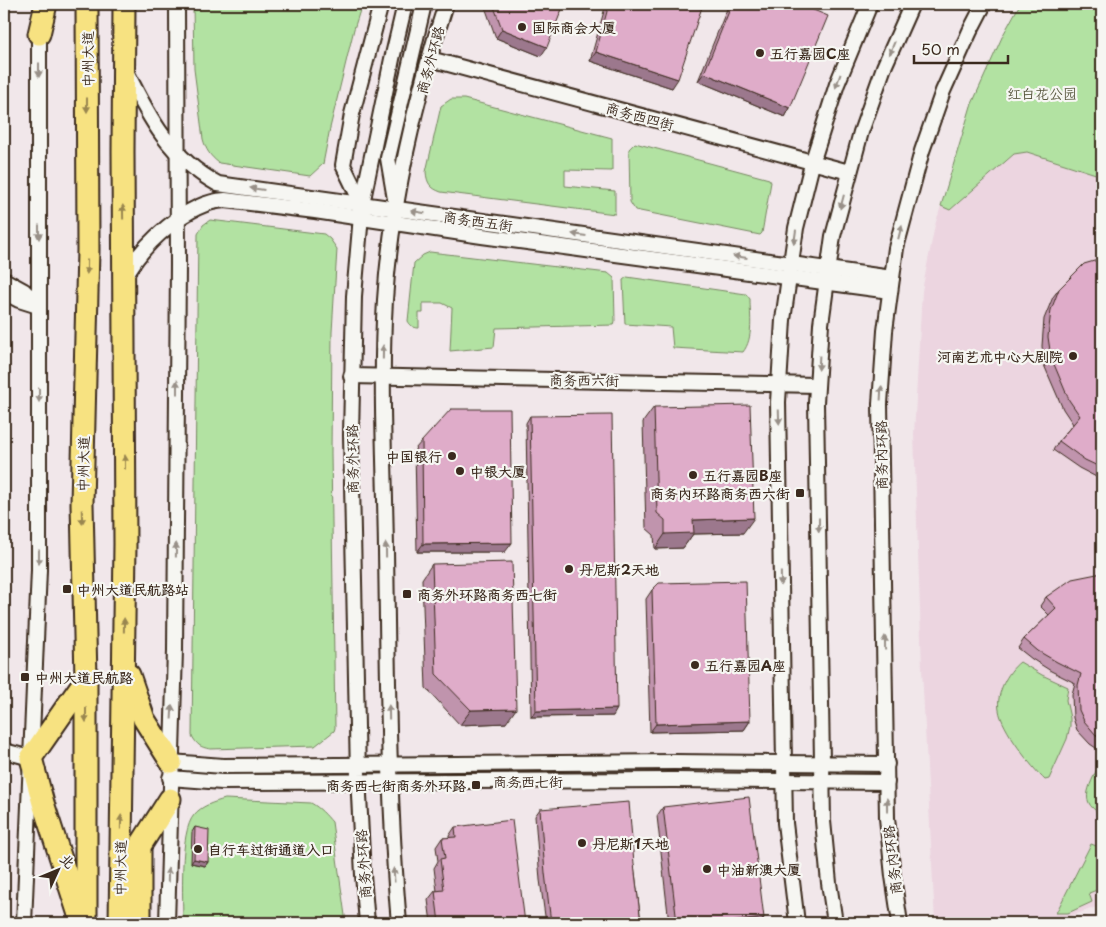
<svg xmlns="http://www.w3.org/2000/svg" width="1106" height="927" viewBox="0 0 1106 927" font-family="'Playpen Sans','LXGW WenKai TC',sans-serif">
	<style>
		.built { fill: #ecd5e0 }
		.green { fill: #b2e2a2; stroke: #768660 }
		.lines { fill: none; stroke-linecap: round; stroke-linejoin: round }
		.minor-casing { stroke: #3b2a1e; stroke-width: 18 }
		.highway-casing { stroke: #3b2a1e; stroke-width: 25 }
		.minor { stroke: #f6f6f2; stroke-width: 14 }
		.highway { stroke: #f7e281; stroke-width: 21 }
		.wall { fill: #c094ad; stroke: #3b2a1e }
		.shaded-wall { fill: #9c788d; stroke: #3b2a1e }
		.building { fill: #dfacc9; stroke: #3b2a1e }
		.oneway { fill: #989088 }
		.oneway2 { fill: #998650 }
		.poi-dot { fill: #3b2a1e; stroke: #f6f6f2; stroke-width: 2 }
		.labels { text-anchor: middle; dominant-baseline: central; stroke-width: 4.5; stroke-linejoin: round; paint-order: stroke }
		.poi-label { font-size: 14px; font-weight: bold; fill: #3b2a1e; stroke: #f6f6f2; text-anchor: start }
		.street-label { font-size: 14px; fill: #3b2a1e; stroke: #f6f6f2 }
		.park-label { font-size: 14px; fill: #59583f; stroke: #f6f6f2 }
	</style>
	<rect width="100%" height="100%" fill="#f1e7ea"/>
	<filter id="ink" filterUnits="userSpaceOnUse"><feTurbulence type="fractalNoise" baseFrequency=".02" numOctaves="2"/><feDisplacementMap in="SourceGraphic" scale="10" xChannelSelector="R" yChannelSelector="G"/><feConvolveMatrix kernelMatrix="1 2 1 2 8 2 1 2 1" color-interpolation-filters="sRGB"/></filter>
	<g filter="url(#ink)">
		<polygon class="built" points="1026,152 1102,176 1102,905 1051,923 935,923 922,669 914,434 922,291 935,225 941,206 950,210 1004,162 1014,154"/>
		<g class="green">
			<path d="M 193,4 L 362,4 L 354,29 L 330,128 L 323,164 L 310,176 L 219,163 C 210,156 206,150 203,139 L 194,69 Z"/>
			<polygon points="1020,4 1102,4 1102,176 1027,152 1014,154 950,210 941,206 971,106 1003,35"/>
			<path d="M 451,99 L 464,99 L 612,138 L 612,171 L 565,170 L 565,186 L 615,191 L 615,214 L 441,192 C 430,188 427,183 426,172 L 441,106 Z"/>
			<polygon points="635,143 769,179 771,182 762,233 760,235 635,210 630,202 629,149"/>
			<path d="M 210,220 L 324,234 L 330,239 L 337,249 L 332,332 L 331,453 L 335,728 L 334,731 L 315,746 L 210,749 C 200,747 197,745 192,736 L 198,234 L 203,225 Z"/>
			<path d="M 430,252 L 608,273 L 614,278 L 615,321 L 614,325 L 496,328 L 494,347 L 450,351 L 452,308 L 442,303 L 423,303 L 423,313 L 419,313 L 419,328 C 413,328 410,325 408,321 L 414,263 L 423,255 Z"/>
			<path d="M 627,277 L 746,294 L 750,299 C 750,316 754,338 743,352 L 673,348 L 671,327 L 625,324 L 623,280 Z"/>
			<path d="M 1020,662 L 1042,675 L 1068,687 L 1066,700 L 1070,718 L 1070,726 L 1067,739 L 1049,779 L 1045,780 C 1032,768 1001,728 999,710 C 996,694 1007,672 1020,662 Z"/>
			<path d="M 1101,756 L 1102,757 L 1102,814 C 1072,800 1097,779 1101,756 Z"/>
			<path d="M 225,799 L 311,803 C 320,808 326,815 332,822 L 346,923 L 183,923 C 183,900 179,832 194,815 C 201,806 214,802 225,799 Z"/>
			<polygon points="1091,844 1102,848 1102,888 1089,893 1092,902 1068,913 1056,913"/>
		</g>
		<g class="lines">
			<defs>
				<g id="minor">
					<polyline points="430,59 849,172"/>
					<path d="M 126,71 C 149,118 170,158 218,184 L 892,278"/>
					<polyline points="395,199 388,158 424,4"/>
					<polyline points="362,204 343,165 352,114 381,4"/>
					<path d="M 125,277 C 142,244 188,202 225,200 L 315,211 L 482,236 L 890,291"/>
					<polyline points="4,280 24,291 39,306"/>
					<polyline points="4,292 19,300 38,306"/>
					<polyline points="351,376 817,385"/>
					<polyline points="4,751 31,758"/>
					<polyline points="171,762 223,766 674,762 887,764"/>
					<polyline points="170,778 222,782 674,780 887,782"/>
					<polyline points="24,923 39,570 39,27"/>
					<polyline points="167,923 175,650 178,265 177,4"/>
					<polyline points="367,923 363,875 358,775 351,435 354,296 362,204 392,59 405,4"/>
					<path d="M 399,923 C 388,799 388,675 386,551 C 385,467 380,383 385,300 C 391,204 416,95 446,4"/>
					<polyline points="797,923 785,823 778,402 783,320 796,228 813,160 837,84 870,4"/>
					<polyline points="835,923 829,883 823,821 816,403 821,324 833,236 861,132 884,67 912,4"/>
					<polyline points="900,923 893,876 887,818 880,404 885,331 896,248 922,151 943,91 970,31 984,4"/>
				</g>
				<g id="highway">
					<polyline points="39,34 46,4"/>
					<polyline points="129,675 144,719 171,762"/>
					<polyline points="81,921 43,803 31,758 86,679"/>
					<polyline points="86,923 86,679 82,504 88,250 87,4"/>
					<polyline points="120,923 125,544 123,151 124,4"/>
					<polyline points="140,923 140,846 170,799"/>
				</g>
			</defs>
			<use href="#minor" class="minor-casing"/>
			<use href="#highway" class="highway-casing"/>
			<use href="#minor" class="minor"/>
			<use href="#highway" class="highway"/>
		</g>
		<g class="wall">
			<polygon points="484,4 564,4 541,56 496,38"/>
			<polygon points="606,4 703,4 672,88 590,61"/>
			<polygon points="729,4 799,4 790,108 785,117 698,81"/>
			<polygon points="1102,259 1102,480 1079,468 1053,450 1059,441 1073,424 1063,409 1044,365 1042,346 1044,319 1053,297 1059,289"/>
			<polygon points="654,407 743,533 693,534 683,548 655,549 654,535 646,528 643,422"/>
			<polygon points="530,416 613,716 531,717 526,423"/>
			<polygon points="422,441 505,552 417,552 415,449"/>
			<polygon points="432,564 506,723 460,725 426,688 422,579"/>
			<polygon points="1102,573 1102,752 1090,744 1077,730 1073,718 1072,694 1075,683 1051,671 1032,659 1018,648 1024,639 1049,615 1040,606 1046,597"/>
			<polygon points="652,590 750,721 744,730 650,732 646,599"/>
			<polygon points="663,807 760,923 669,923 657,816"/>
			<polygon points="540,809 634,864 641,923 546,923 540,880 535,816"/>
			<polygon points="195,827 208,862 205,866 191,863 192,832"/>
			<polygon points="455,827 525,923 431,923 428,900 435,891 437,891 434,868 438,861 436,847 442,838 449,838 449,836"/>
		</g>
		<g class="shaded-wall">
			<polygon points="502,29 547,47 541,56 496,38"/>
			<polygon points="596,52 678,79 672,88 590,61"/>
			<polygon points="704,73 790,108 785,117 698,81"/>
			<polygon points="754,518 743,533 693,534 683,548 655,549 665,534 693,520"/>
			<polygon points="512,543 505,552 417,552 423,544"/>
			<polygon points="516,709 506,723 460,725 471,710"/>
			<polygon points="617,709 613,716 531,717 536,711"/>
			<polygon points="750,721 744,730 650,732 656,724"/>
			<polygon points="194,859 208,862 205,866 191,863"/>
			<polygon points="764,918 760,923 720,923"/>
		</g>
		<g class="building">
			<polygon points="493,4 564,4 547,47 502,29"/>
			<polygon points="609,4 703,4 678,79 596,52"/>
			<polygon points="732,4 799,4 828,16 790,108 704,73"/>
			<polygon points="1101,259 1102,259 1102,468 1085,460 1059,441 1080,416 1069,400 1051,357 1048,337 1051,310 1059,289 1084,264"/>
			<polygon points="750,405 754,518 693,520 694,533 665,534 665,520 657,513 654,407"/>
			<polygon points="451,409 510,409 512,543 423,544 422,441"/>
			<polygon points="612,415 617,709 536,711 530,416"/>
			<polygon points="512,562 516,709 471,710 436,674 432,564"/>
			<polygon points="1102,573 1102,739 1096,735 1084,721 1079,710 1078,685 1081,674 1057,662 1038,651 1024,639 1056,608 1046,597 1072,579"/>
			<polygon points="746,581 750,721 656,724 652,590 659,583"/>
			<polygon points="749,797 764,918 720,923 677,923 663,807"/>
			<polygon points="629,802 634,864 641,923 551,923 545,873 540,809"/>
			<polygon points="512,820 525,923 439,923 435,891 444,890 440,859 445,858 442,838 456,837 455,827"/>
			<polygon points="195,827 209,830 208,862 194,859"/>
		</g>
		<defs><path id="oneway-solid" d="M-6-.8H1V-3.2L6.5 0L1 3.2V.8H-6Z" transform="scale(1.25)"/></defs>
		<g class="oneway">
			<use href="#oneway-solid" transform="translate(892 48) rotate(113)"/>
			<use href="#oneway-solid" transform="translate(39 70) rotate(90)"/>
			<use href="#oneway-solid" transform="translate(838 81) rotate(110)"/>
			<use href="#oneway-solid" transform="translate(257 189) rotate(-172)"/>
			<use href="#oneway-solid" transform="translate(842 202) rotate(105)"/>
			<use href="#oneway-solid" transform="translate(418 212) rotate(-171)"/>
			<use href="#oneway-solid" transform="translate(39 232) rotate(90)"/>
			<use href="#oneway-solid" transform="translate(900 232) rotate(-76)"/>
			<use href="#oneway-solid" transform="translate(579 235) rotate(-172)"/>
			<use href="#oneway-solid" transform="translate(795 237) rotate(98)"/>
			<use href="#oneway-solid" transform="translate(740 257) rotate(-172)"/>
			<use href="#oneway-solid" transform="translate(383 352) rotate(-89)"/>
			<use href="#oneway-solid" transform="translate(819 363) rotate(93)"/>
			<use href="#oneway-solid" transform="translate(177 387) rotate(-90)"/>
			<use href="#oneway-solid" transform="translate(881 393) rotate(-87)"/>
			<use href="#oneway-solid" transform="translate(39 395) rotate(90)"/>
			<use href="#oneway-solid" transform="translate(779 417) rotate(88)"/>
			<use href="#oneway-solid" transform="translate(819 525) rotate(90)"/>
			<use href="#oneway-solid" transform="translate(176 550) rotate(-89)"/>
			<use href="#oneway-solid" transform="translate(386 550) rotate(-91)"/>
			<use href="#oneway-solid" transform="translate(39 557) rotate(90)"/>
			<use href="#oneway-solid" transform="translate(781 579) rotate(89)"/>
			<use href="#oneway-solid" transform="translate(885 643) rotate(-91)"/>
			<use href="#oneway-solid" transform="translate(172 712) rotate(-87)"/>
			<use href="#oneway-solid" transform="translate(389 712) rotate(-91)"/>
			<use href="#oneway-solid" transform="translate(887 805) rotate(-91)"/>
			<use href="#oneway-solid" transform="translate(168 875) rotate(-89)"/>
			<use href="#oneway-solid" transform="translate(394 875) rotate(-94)"/>
		</g>
		<g class="oneway2">
			<use href="#oneway-solid" transform="translate(87 105) rotate(90)"/>
			<use href="#oneway-solid" transform="translate(123 212) rotate(-91)"/>
			<use href="#oneway-solid" transform="translate(87 267) rotate(91)"/>
			<use href="#oneway-solid" transform="translate(125 462) rotate(-90)"/>
			<use href="#oneway-solid" transform="translate(82 517) rotate(88)"/>
			<use href="#oneway-solid" transform="translate(124 625) rotate(-89)"/>
			<use href="#oneway-solid" transform="translate(86 715) rotate(90)"/>
			<use href="#oneway-solid" transform="translate(121 822) rotate(-89)"/>
		</g>
	</g>
	<g class="poi-dot">
		<circle cx="522" cy="27" r="5"/>
		<circle cx="760" cy="53" r="5"/>
		<circle cx="1073" cy="356" r="5"/>
		<circle cx="452" cy="456" r="5"/>
		<circle cx="460" cy="471" r="5"/>
		<circle cx="693" cy="475" r="5"/>
		<rect x="795" y="488" width="10" height="10" rx="2.5"/>
		<circle cx="569" cy="569" r="5"/>
		<rect x="62" y="584" width="10" height="10" rx="2.5"/>
		<rect x="402" y="589" width="10" height="10" rx="2.5"/>
		<circle cx="695" cy="665" r="5"/>
		<rect x="20" y="672" width="10" height="10" rx="2.5"/>
		<rect x="471" y="780" width="10" height="10" rx="2.5"/>
		<circle cx="582" cy="843" r="5"/>
		<circle cx="198" cy="849" r="5"/>
		<circle cx="707" cy="869" r="5"/>
	</g>
	<g class="labels">
		<g class="poi-label">
			<text x="532" y="27">国际商会大厦</text>
			<text x="770" y="53">五行嘉园C座</text>
			<text x="1063" y="356" text-anchor="end">河南艺术中心大剧院</text>
			<text x="442" y="456" text-anchor="end">中国银行</text>
			<text x="470" y="471">中银大厦</text>
			<text x="703" y="475">五行嘉园B座</text>
			<text x="790" y="493" text-anchor="end">商务内环路商务西六街</text>
			<text x="579" y="569">丹尼斯2天地</text>
			<text x="77" y="589">中州大道民航路站</text>
			<text x="417" y="594">商务外环路商务西七街</text>
			<text x="705" y="665">五行嘉园A座</text>
			<text x="35" y="677">中州大道民航路</text>
			<text x="466" y="785" text-anchor="end">商务西七街商务外环路</text>
			<text x="592" y="843">丹尼斯1天地</text>
			<text x="208" y="849">自行车过街通道入口</text>
			<text x="717" y="869">中油新澳大厦</text>
		</g>
		<g class="street-label">
			<text transform="translate(87 59) rotate(-90)">中州大道</text>
			<text transform="translate(430 60) rotate(-75)">商务外环路</text>
			<text transform="translate(640 116) rotate(15)">商务西四街</text>
			<text transform="translate(478 221) rotate(8)">商务西五街</text>
			<text transform="translate(584 380) rotate(1)">商务西六街</text>
			<text transform="translate(881 455) rotate(-91)">商务内环路</text>
			<text transform="translate(352 459) rotate(-91)">商务外环路</text>
			<text transform="translate(83 464) rotate(-89)">中州大道</text>
			<text x="528" y="781">商务西七街</text>
			<text transform="translate(892 860) rotate(-97)">商务内环路</text>
			<text transform="translate(363 864) rotate(-94)">商务外环路</text>
			<text transform="translate(120 868) rotate(-89)">中州大道</text>
		</g>
		<g class="park-label">
			<text x="1042" y="93">红白花公园</text>
		</g>
	</g>
	<rect width="1106" height="927" fill="none" stroke="#f6f6f2" stroke-width="20"/>
	<rect x="10" y="10" width="1086" height="907" fill="none" stroke="#3b2a1e" stroke-width="2" filter="url(#ink)"/>
	<g transform="translate(58 870) rotate(46)" stroke="#f6f6f2" stroke-width="4" paint-order="stroke">
	<path d="M0-4L9 19L0 12L-9 19Z" fill="#3b2a1e"/>
	<text y="-8" font-size="14" font-weight="bold" text-anchor="middle" fill="#3b2a1e">北</text>
	</g>
	<path d="M914 55v8h94v-8" fill="none" stroke="#3b2a1e" stroke-width="2.5"/>
	<text x="921" y="55" font-size="15" fill="#3b2a1e" stroke="#f6f6f2" stroke-width="4" paint-order="stroke">50 m</text>
</svg>
